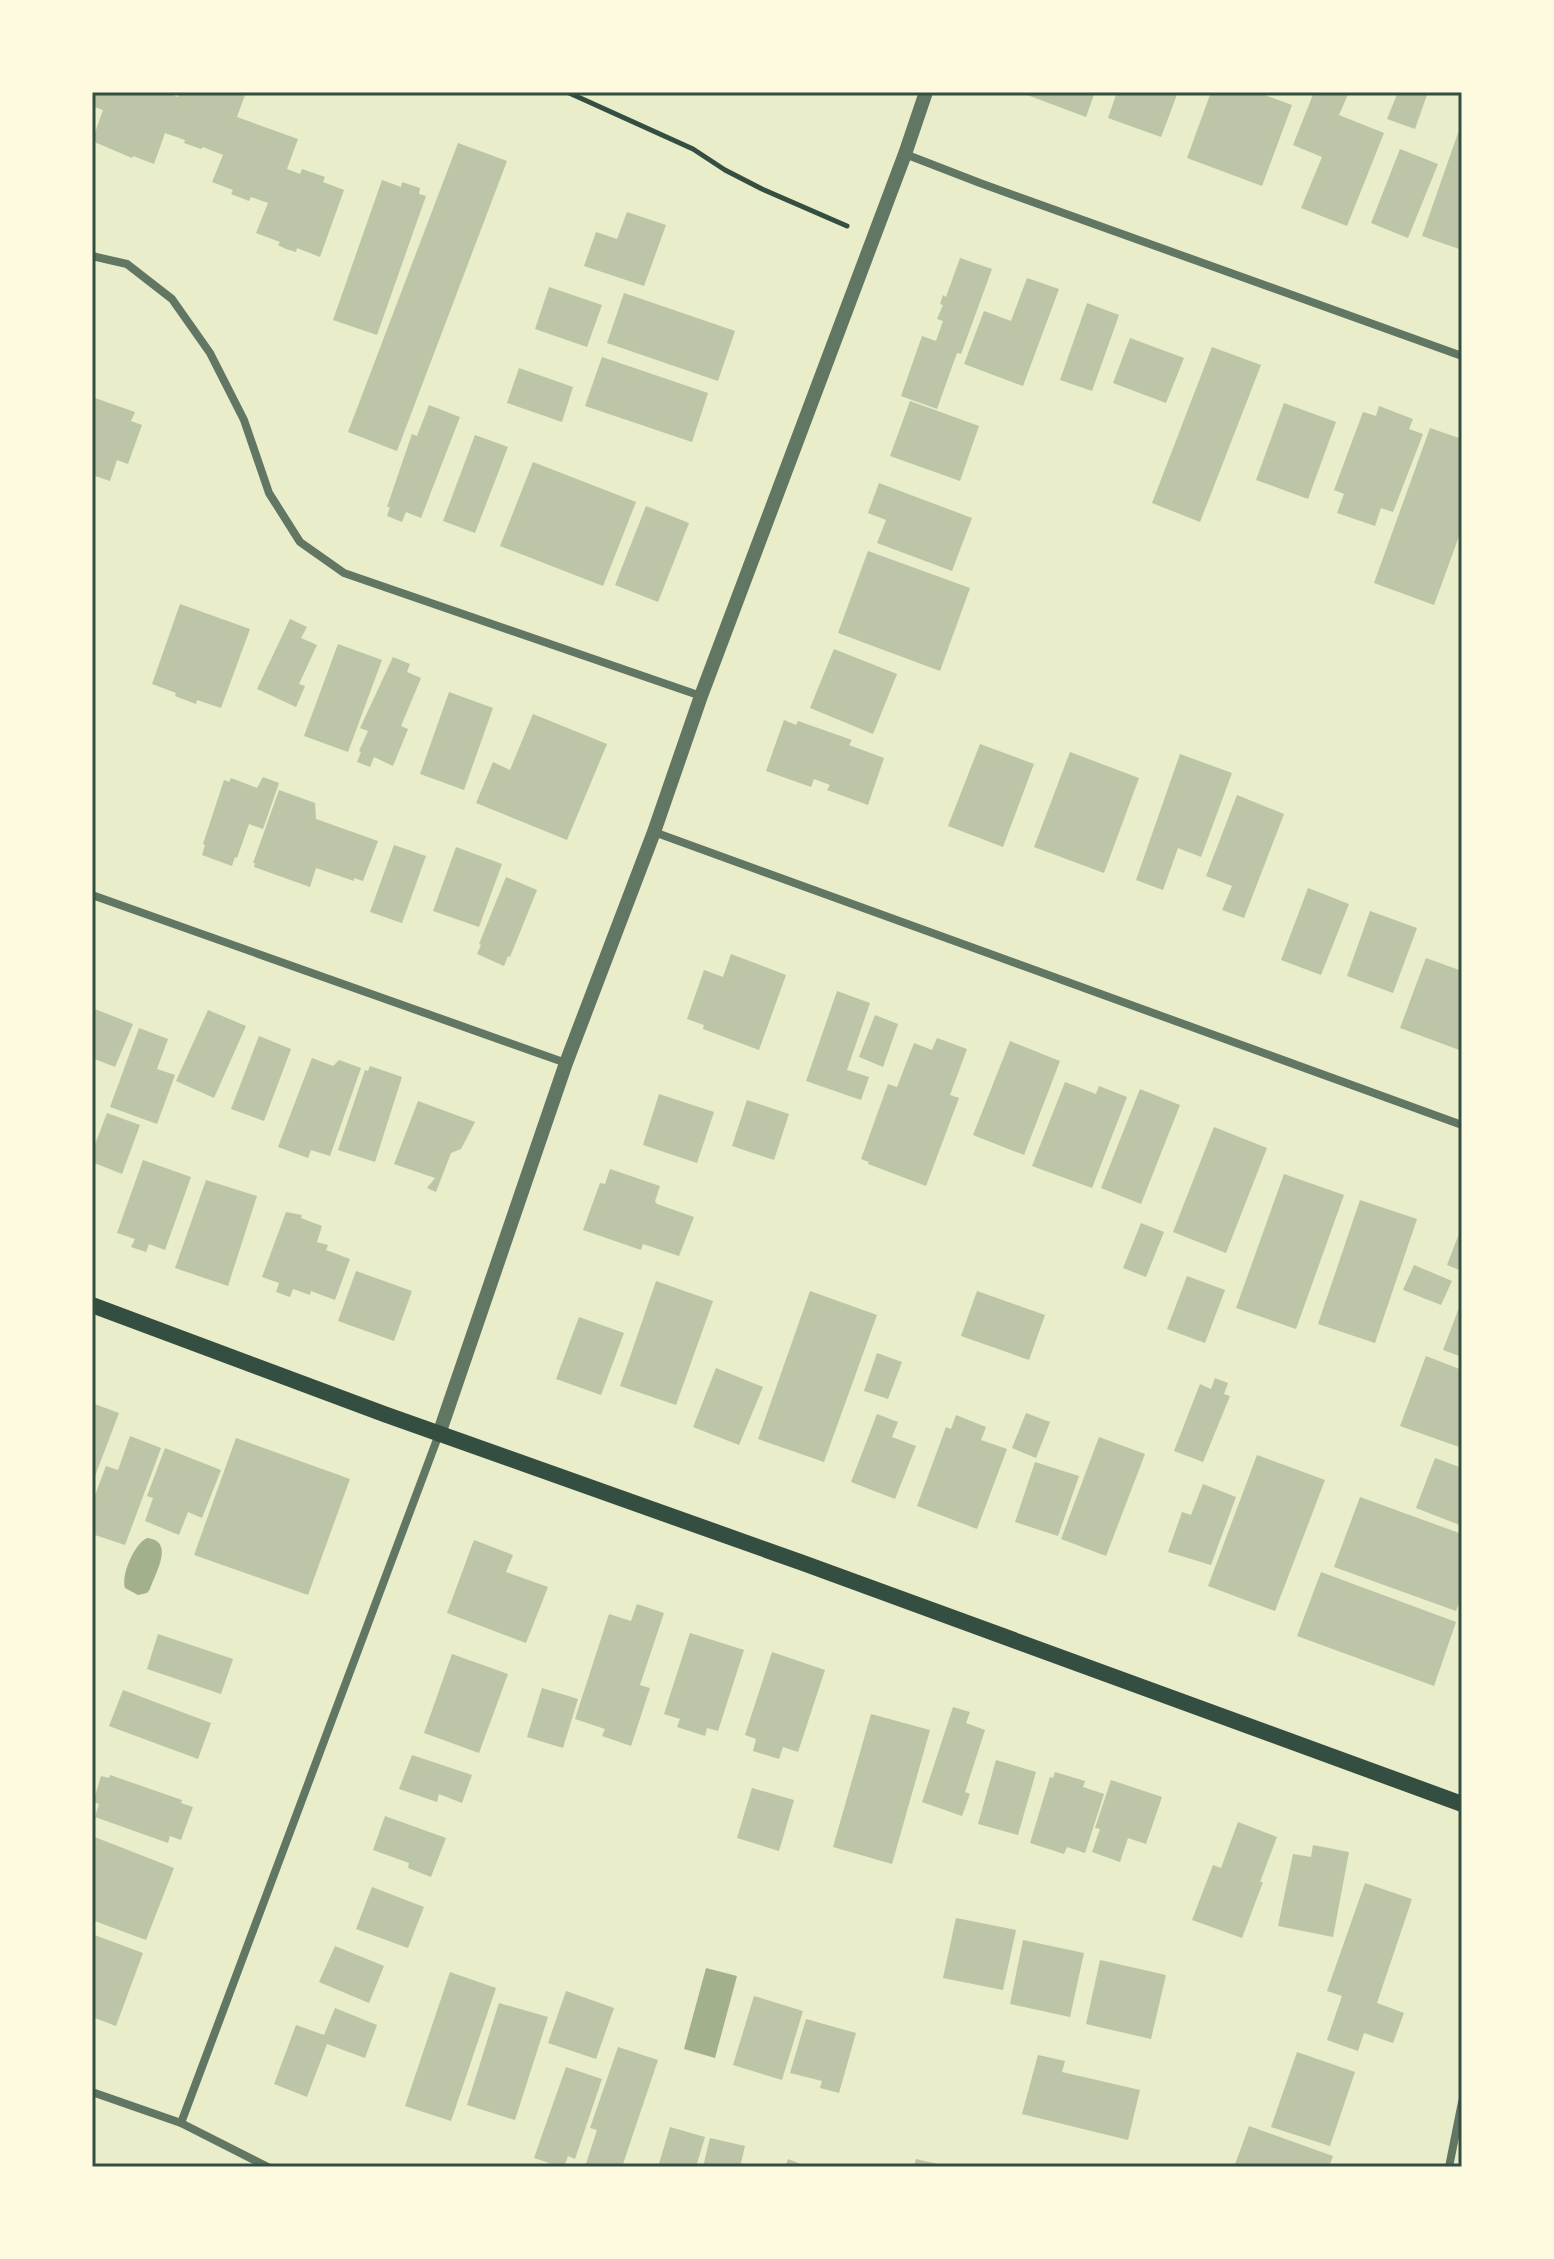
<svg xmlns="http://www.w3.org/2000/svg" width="1554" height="2259" viewBox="0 0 1554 2259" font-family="Roboto,sans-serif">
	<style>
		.water { fill: #a3b18a }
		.building { fill: #bcc5a7 }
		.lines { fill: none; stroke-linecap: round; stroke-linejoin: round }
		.path { stroke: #344e41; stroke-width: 5 }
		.minor { stroke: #617663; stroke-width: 8 }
		.tertiary { stroke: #617663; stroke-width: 14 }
		.secondary { stroke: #344e41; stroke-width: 16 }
		.neatline { fill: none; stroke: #344e41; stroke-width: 3 }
	</style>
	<rect width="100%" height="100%" fill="#e9edc9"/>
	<g class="water">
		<path d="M 147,1538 C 175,1541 156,1572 150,1589 L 147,1593 L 138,1595 L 125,1588 C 121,1575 134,1544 147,1538 Z"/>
		<polygon points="706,1968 737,1976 715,2058 684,2049"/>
	</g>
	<g class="building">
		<polygon points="92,92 166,92 178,97 180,92 246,92 237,117 298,139 287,169 300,174 302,169 325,177 323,182 344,190 320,257 297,248 296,252 286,249 278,245 280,242 256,233 268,203 251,197 249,201 231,194 233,190 212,182 223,155 203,147 201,149 184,143 185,140 165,133 154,164 133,156 132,158 92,141 103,110 92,106"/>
		<polygon points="1019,92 1095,92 1086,117"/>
		<polygon points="1117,92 1178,92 1161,137 1108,118"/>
		<polygon points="1211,92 1256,92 1292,105 1262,186 1187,158"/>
		<polygon points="1314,92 1349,92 1339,115 1384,133 1347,226 1301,208 1322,157 1293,145"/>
		<polygon points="1398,92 1428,92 1415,129 1387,119"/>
		<polygon points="1458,133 1462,135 1462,250 1422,236"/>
		<polygon points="458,143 507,161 397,451 348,432"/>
		<polygon points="1400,149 1438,164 1408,238 1371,223"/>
		<polygon points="382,180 401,187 402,182 420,188 419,194 426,196 377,335 333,320"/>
		<polygon points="627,212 666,225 644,286 584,266 596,232 617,239"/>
		<polygon points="960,258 992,269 961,354 957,353 937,409 901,396 922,336 936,341 943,321 937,319 943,305 940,304 943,295 946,297"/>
		<polygon points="1027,278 1059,289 1023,386 964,364 984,311 1011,321"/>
		<polygon points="549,287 602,305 587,347 535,329"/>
		<polygon points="624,293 735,331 718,381 607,343"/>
		<polygon points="1087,303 1119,315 1092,391 1060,380"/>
		<polygon points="1130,338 1184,358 1166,403 1113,383"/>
		<polygon points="1212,347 1261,365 1200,522 1152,503"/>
		<polygon points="602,357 708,393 692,442 585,406"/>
		<polygon points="519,368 573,387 562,422 507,403"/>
		<polygon points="92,397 135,412 131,421 142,425 128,464 117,460 110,481 92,475"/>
		<polygon points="910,401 979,426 960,481 890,456"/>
		<polygon points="1284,403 1336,422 1308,499 1256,480"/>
		<polygon points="429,405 460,417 421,518 406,512 402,522 387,516 390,507 387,507 412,434 417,436"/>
		<polygon points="1379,406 1413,419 1409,429 1423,434 1393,512 1381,508 1375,526 1337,513 1344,494 1334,490 1363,412 1376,416"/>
		<polygon points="1430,428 1462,439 1462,528 1434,605 1374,583"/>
		<polygon points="475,435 508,447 475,533 443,521"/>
		<polygon points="533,462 636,502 603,586 500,546"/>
		<polygon points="879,483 972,518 952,571 877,543 886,520 868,513"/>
		<polygon points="646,506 689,523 658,602 615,585"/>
		<polygon points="868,551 970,588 940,671 838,633"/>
		<polygon points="180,604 250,629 221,708 197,700 196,704 175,696 176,693 152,684"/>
		<polygon points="290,619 307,627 301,638 317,645 299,684 305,686 296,707 257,689"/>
		<polygon points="338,644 382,660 348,752 304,736"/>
		<polygon points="834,649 897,674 873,734 810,708"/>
		<polygon points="393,657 410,664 407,672 421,678 401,726 408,729 393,766 374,757 370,767 357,762 361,752 359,751 368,731 360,728"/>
		<polygon points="449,692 493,708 464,790 420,774"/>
		<polygon points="533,714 607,744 567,840 476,803 493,762 510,770"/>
		<polygon points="784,720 796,725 798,721 852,740 849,745 884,758 868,805 827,790 830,785 814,779 811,787 766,771"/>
		<polygon points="980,744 1034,764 1003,847 948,826"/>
		<polygon points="1070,752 1139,778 1104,873 1034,847"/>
		<polygon points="1180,754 1232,773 1201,857 1178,848 1163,890 1136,880"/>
		<polygon points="263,777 279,783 263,829 249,824 237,858 235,857 232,866 202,855 205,845 203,844 224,780 229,782 231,778 257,788"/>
		<polygon points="279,790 315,803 316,819 378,841 363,881 354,878 354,881 316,868 310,887 254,867 255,863 253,863"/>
		<polygon points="1237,795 1284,814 1244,918 1222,910 1232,886 1206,876"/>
		<polygon points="394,845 426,856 402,923 370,912"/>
		<polygon points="456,847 502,864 479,927 433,911"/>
		<polygon points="506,877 537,890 510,957 508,956 504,966 477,954 481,945 479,944"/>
		<polygon points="1308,888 1349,904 1321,975 1281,960"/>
		<polygon points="1370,911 1417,928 1393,993 1347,976"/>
		<polygon points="731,954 786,975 759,1050 703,1029 704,1025 687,1019 704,970 723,977"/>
		<polygon points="1426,958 1462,971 1462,1051 1400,1028"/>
		<polygon points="837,991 870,1003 847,1070 869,1077 861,1100 806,1081"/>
		<polygon points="92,1008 133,1024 115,1067 92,1058"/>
		<polygon points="208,1010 246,1026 214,1098 176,1081"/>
		<polygon points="875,1015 898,1024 883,1067 859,1057"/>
		<polygon points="139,1028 168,1039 157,1069 175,1075 157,1124 110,1107"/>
		<polygon points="259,1036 291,1049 264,1121 231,1109"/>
		<polygon points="937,1038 967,1049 950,1095 959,1098 926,1186 868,1164 869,1162 861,1159 888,1084 897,1087 914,1043 932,1050"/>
		<polygon points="1010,1041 1060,1061 1024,1155 973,1135"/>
		<polygon points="312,1058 333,1066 339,1060 361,1068 330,1156 311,1150 308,1158 278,1147"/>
		<polygon points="370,1066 402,1077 375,1162 338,1150 365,1070 368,1071"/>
		<polygon points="1065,1082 1096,1094 1099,1086 1127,1097 1092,1188 1032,1166"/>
		<polygon points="1140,1089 1180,1105 1141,1204 1101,1188"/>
		<polygon points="659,1094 714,1112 697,1163 643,1145"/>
		<polygon points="747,1100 789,1114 774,1160 732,1146"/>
		<polygon points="418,1101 475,1122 461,1149 451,1153 436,1192 427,1188 435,1178 394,1164"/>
		<polygon points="107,1113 140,1125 122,1174 92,1162 92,1152"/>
		<polygon points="1214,1127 1267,1148 1226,1253 1173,1232"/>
		<polygon points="143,1160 191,1177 165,1250 149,1244 146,1252 131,1247 135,1239 117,1233"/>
		<polygon points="610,1169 660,1186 655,1201 657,1204 694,1217 679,1256 643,1244 641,1250 583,1230 600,1183 605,1184"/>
		<polygon points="1284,1174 1344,1195 1296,1329 1236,1308"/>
		<polygon points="206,1180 257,1196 228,1286 175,1268"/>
		<polygon points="1360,1200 1417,1219 1375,1343 1318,1324"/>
		<polygon points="286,1212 302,1215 301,1218 322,1226 317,1242 328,1245 326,1250 350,1259 335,1300 311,1291 310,1295 293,1289 290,1297 276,1292 279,1283 262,1277"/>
		<polygon points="1141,1223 1164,1232 1146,1277 1123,1268"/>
		<polygon points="1462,1226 1462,1271 1447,1265"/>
		<polygon points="1414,1265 1452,1281 1441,1305 1403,1290"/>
		<polygon points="356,1271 412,1291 394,1341 338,1321"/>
		<polygon points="1187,1276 1225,1290 1205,1343 1167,1329"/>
		<polygon points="656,1281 713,1301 676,1405 620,1386"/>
		<polygon points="810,1291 877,1315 824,1462 758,1439"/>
		<polygon points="977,1291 1045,1315 1029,1360 961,1336"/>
		<polygon points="1462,1300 1462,1357 1443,1350"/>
		<polygon points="579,1317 624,1333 601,1395 556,1379"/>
		<polygon points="877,1353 902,1362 888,1399 864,1391"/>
		<polygon points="1426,1356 1462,1370 1462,1448 1400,1426"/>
		<polygon points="716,1368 763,1387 739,1445 693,1427"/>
		<polygon points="1215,1378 1228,1383 1224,1394 1230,1396 1203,1462 1174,1451 1200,1384 1211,1389"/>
		<polygon points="92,1403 119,1413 92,1484"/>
		<polygon points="1026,1413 1050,1422 1036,1458 1012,1448"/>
		<polygon points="877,1414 898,1422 892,1437 916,1446 895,1499 851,1482"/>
		<polygon points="956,1415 986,1427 981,1440 1007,1449 977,1529 917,1506 946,1427 951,1429"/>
		<polygon points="130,1436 161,1448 125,1545 92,1534 92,1503 106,1466 118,1470"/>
		<polygon points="1099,1437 1145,1454 1106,1556 1061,1539"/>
		<polygon points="236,1438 350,1479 308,1595 194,1555"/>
		<polygon points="165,1448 221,1470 202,1518 188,1512 179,1535 145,1521 153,1498 147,1496"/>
		<polygon points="1257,1455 1325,1480 1275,1611 1208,1586"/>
		<polygon points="1435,1458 1462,1468 1462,1526 1416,1508"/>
		<polygon points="1035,1462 1079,1476 1058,1536 1015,1522"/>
		<polygon points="1203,1484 1236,1497 1211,1565 1168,1552 1182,1512 1191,1515"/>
		<polygon points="1360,1497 1462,1534 1462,1594 1456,1611 1334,1567"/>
		<polygon points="474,1540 513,1555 506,1572 548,1587 526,1643 447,1613"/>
		<polygon points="1321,1572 1456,1622 1434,1686 1297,1636"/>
		<polygon points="637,1604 664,1613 640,1685 650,1688 631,1746 602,1736 605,1729 575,1719 609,1614 631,1621"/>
		<polygon points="690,1633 744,1650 718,1731 707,1728 705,1736 677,1727 680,1719 664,1714"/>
		<polygon points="158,1634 233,1659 221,1694 147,1669"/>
		<polygon points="772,1652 825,1670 798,1752 783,1747 779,1759 753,1751 756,1739 745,1735"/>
		<polygon points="452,1654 508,1674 479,1753 424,1733"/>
		<polygon points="542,1688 578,1699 563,1748 527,1737"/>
		<polygon points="123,1690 211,1723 198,1759 109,1726"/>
		<polygon points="953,1707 970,1712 966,1723 985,1730 965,1792 970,1794 962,1816 922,1802"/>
		<polygon points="871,1714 930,1730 892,1864 833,1847"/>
		<polygon points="412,1755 472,1775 462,1803 439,1794 437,1802 399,1789"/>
		<polygon points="996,1760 1036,1772 1018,1835 978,1824"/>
		<polygon points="1055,1772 1085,1781 1083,1787 1104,1794 1085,1853 1067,1847 1064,1854 1030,1843 1050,1777 1053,1778"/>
		<polygon points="110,1775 182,1800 181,1803 193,1807 181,1840 170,1836 168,1843 95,1817 99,1804 93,1802 101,1776 109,1778"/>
		<polygon points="1111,1780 1162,1797 1146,1844 1128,1838 1120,1862 1092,1852 1100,1829 1095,1828"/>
		<polygon points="752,1788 794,1800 779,1851 737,1838"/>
		<polygon points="385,1816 446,1838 431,1877 408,1868 409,1863 373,1850"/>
		<polygon points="1238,1822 1277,1837 1260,1882 1263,1882 1242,1938 1192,1920 1213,1865 1221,1868"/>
		<polygon points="92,1836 174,1868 146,1940 92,1920"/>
		<polygon points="1313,1845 1349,1852 1333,1937 1278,1926 1293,1854 1311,1857"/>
		<polygon points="1365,1883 1412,1899 1377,2003 1404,2013 1393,2043 1364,2033 1358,2051 1327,2040 1342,1996 1327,1991"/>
		<polygon points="372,1887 424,1907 408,1948 356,1929"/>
		<polygon points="956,1918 1016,1930 1003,1990 943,1978"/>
		<polygon points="92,1934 143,1953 116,2026 92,2017"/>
		<polygon points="1023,1940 1084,1953 1070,2017 1010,2004"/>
		<polygon points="335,1946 384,1966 369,2003 319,1982"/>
		<polygon points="1100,1960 1166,1975 1151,2039 1086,2024"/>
		<polygon points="450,1972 496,1988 451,2121 405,2106"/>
		<polygon points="566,1991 614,2008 596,2059 548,2043"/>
		<polygon points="754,1996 803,2011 782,2080 733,2065"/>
		<polygon points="499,2003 548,2017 515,2120 467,2105"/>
		<polygon points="335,2008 377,2025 365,2058 327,2044 307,2097 274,2084 296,2025 324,2035"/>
		<polygon points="806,2019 856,2033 839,2093 820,2088 822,2081 790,2073"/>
		<polygon points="618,2047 658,2060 622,2167 585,2167 597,2130 590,2128"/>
		<polygon points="1297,2052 1355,2072 1330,2146 1271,2127"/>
		<polygon points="1038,2055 1065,2061 1062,2072 1140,2090 1128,2140 1022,2114"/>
		<polygon points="566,2067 602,2079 575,2159 568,2156 564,2167 561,2167 534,2158"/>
		<polygon points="1249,2126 1333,2156 1329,2167 1234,2167"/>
		<polygon points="670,2127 705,2137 696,2167 658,2167"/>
		<polygon points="710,2138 745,2146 740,2167 703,2167"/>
		<polygon points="788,2159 808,2167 785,2167"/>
		<polygon points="916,2159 947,2166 947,2167 914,2167"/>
	</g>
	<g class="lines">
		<polyline class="path" points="567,92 693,149 725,170 762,189 847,226"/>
		<g class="minor">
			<polyline points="905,154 980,183 1462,356"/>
			<polyline points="92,256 127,264 172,299 210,353 244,420 269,493 300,542 344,573 701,696"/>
			<polyline points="654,832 1462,1125"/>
			<polyline points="92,895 566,1063"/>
			<polyline points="92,2092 181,2123 268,2167"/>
			<polyline points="181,2123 439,1434"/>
			<polyline points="1449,2167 1462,2102"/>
		</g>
		<polyline class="tertiary" points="439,1434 566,1063 654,832 701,696 905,154 926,92"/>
		<polyline class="secondary" points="92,1305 384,1414 803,1563 1462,1804"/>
	</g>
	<rect width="1554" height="2259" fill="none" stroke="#fefae0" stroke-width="188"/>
	<rect x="94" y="94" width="1366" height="2071" class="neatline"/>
</svg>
